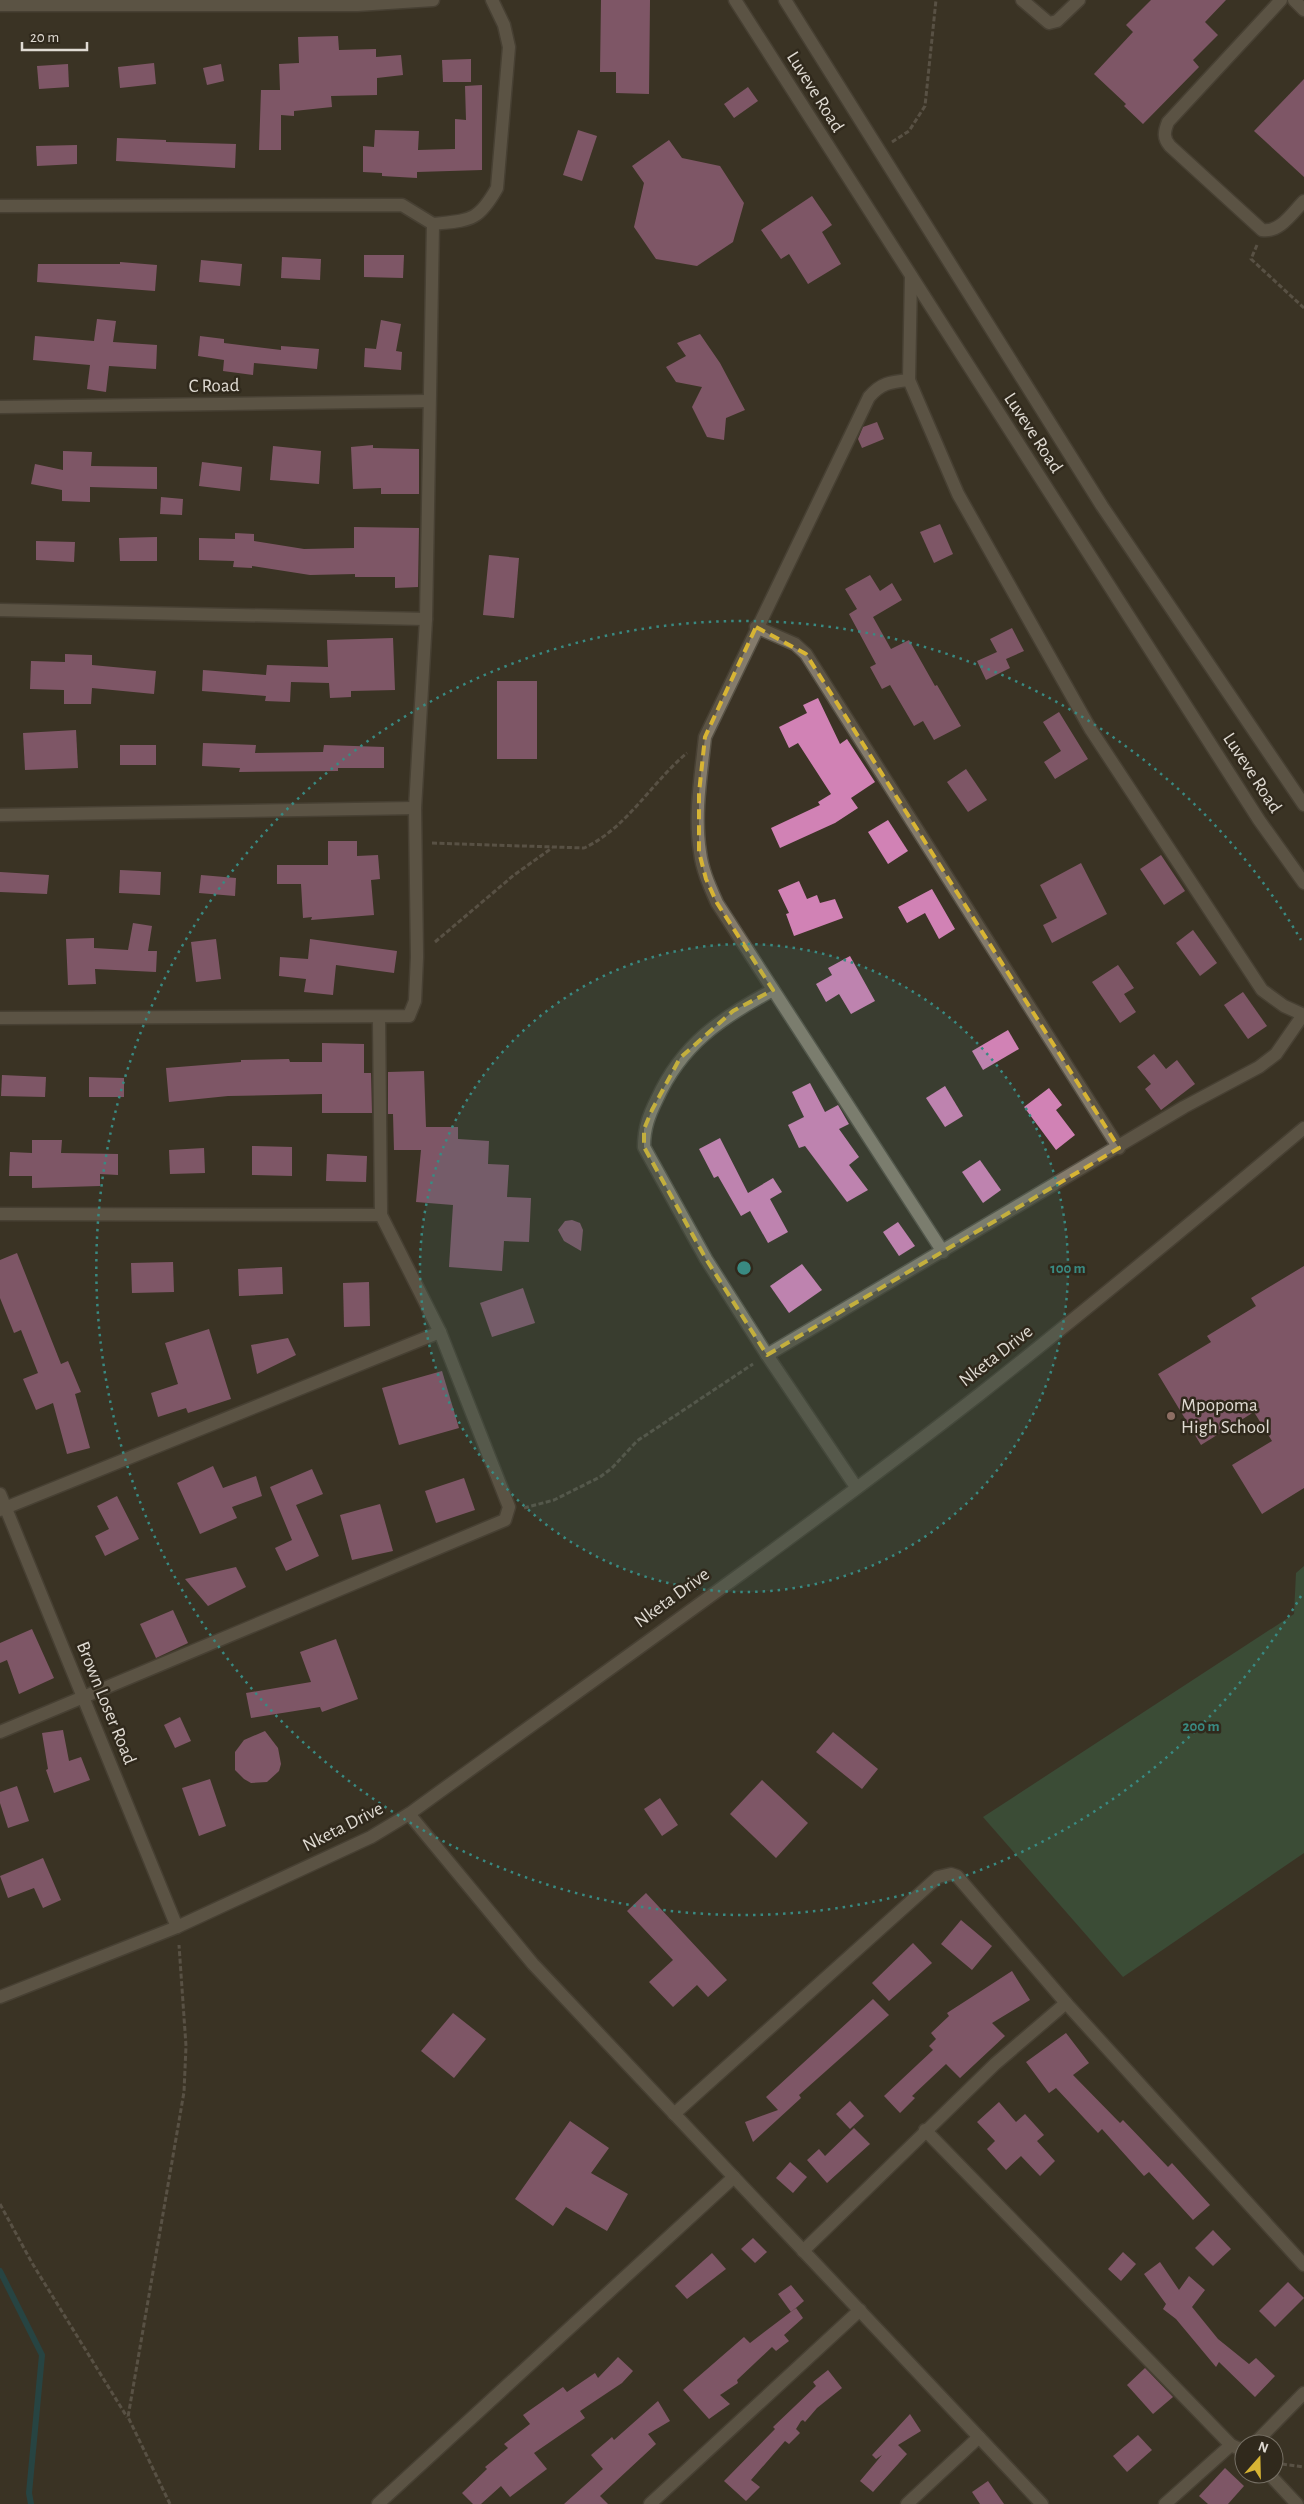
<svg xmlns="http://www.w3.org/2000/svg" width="1304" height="2504" viewBox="0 0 1304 2504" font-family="'Alegreya Sans',sans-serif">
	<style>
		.green { fill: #3c6a4d }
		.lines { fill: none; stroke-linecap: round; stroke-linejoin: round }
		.stream { stroke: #105a66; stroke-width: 6 }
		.building { fill: #d182b5 }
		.minor-casing { stroke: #575145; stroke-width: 15 }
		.tertiary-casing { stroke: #575145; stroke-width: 15 }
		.path { stroke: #7c756a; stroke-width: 3; stroke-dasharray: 5 2.5; stroke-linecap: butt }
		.minor { stroke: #847b6c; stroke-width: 12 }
		.tertiary { stroke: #847b6c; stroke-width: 12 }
		.marked { fill: none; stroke: #d7b434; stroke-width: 4; stroke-dasharray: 10 6; stroke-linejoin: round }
		.ring { fill: none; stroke: #398a82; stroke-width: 2.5; stroke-dasharray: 2.5 5 }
		.education-dot { fill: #8d6e63; stroke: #30291c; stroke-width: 2 }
		.labels { text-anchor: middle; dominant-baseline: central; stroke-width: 5; stroke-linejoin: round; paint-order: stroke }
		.street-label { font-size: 19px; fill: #e0dbd3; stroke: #30291c }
		.poi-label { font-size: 19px; fill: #e0dbd3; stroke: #30291c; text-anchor: start }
		.centre { fill: #398a82; stroke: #30291c; stroke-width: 2.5 }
		.ring-label { font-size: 15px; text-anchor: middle; font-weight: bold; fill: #398a82; stroke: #30291c; stroke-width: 5; stroke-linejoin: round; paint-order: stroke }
	</style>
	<rect width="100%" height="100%" fill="#3b3325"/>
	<polygon class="green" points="1304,1566 1304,1853 1123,1977 983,1817 1294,1614 1296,1573"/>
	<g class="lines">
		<polyline class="stream" points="0,2271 42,2355 29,2493 31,2504"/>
	</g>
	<g class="building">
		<polygon points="601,0 650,0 649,94 616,93 616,72 600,72"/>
		<polygon points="1151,0 1226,0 1205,22 1218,35 1193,60 1199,67 1143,124 1124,106 1126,104 1094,74 1133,32 1126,25"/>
		<polygon points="338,36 339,50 376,49 376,57 401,55 403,75 377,78 377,95 331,96 332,107 294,111 294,116 281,115 281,150 259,150 261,90 280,90 279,64 299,63 298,37"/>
		<polygon points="471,59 471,82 443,82 442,60"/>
		<polygon points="154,63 156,84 120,88 118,67"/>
		<polygon points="68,64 69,87 39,89 37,66"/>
		<polygon points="221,64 224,81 207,85 203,68"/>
		<polygon points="1304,79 1304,177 1254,131"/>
		<polygon points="482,85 482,170 417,172 417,178 382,176 382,173 363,172 363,146 374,147 375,130 419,131 418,150 455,149 455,119 466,120 465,86"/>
		<polygon points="748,87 758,101 734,118 724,104"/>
		<polygon points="578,130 597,136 582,181 563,175"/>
		<polygon points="117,138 166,140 166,142 236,144 235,168 116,161"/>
		<polygon points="669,140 682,158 720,166 744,203 733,242 697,266 656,259 634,227 644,183 632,166"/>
		<polygon points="77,145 77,164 37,166 36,146"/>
		<polygon points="812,196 832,225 822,232 841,264 808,284 789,254 781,259 761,230"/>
		<polygon points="364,255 404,255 403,278 364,277"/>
		<polygon points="282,257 321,259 320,280 281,278"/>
		<polygon points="201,260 242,264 240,286 199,282"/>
		<polygon points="120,262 157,265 155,291 37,282 38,264 120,264"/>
		<polygon points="97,319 116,321 113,342 157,345 156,369 109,366 106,392 87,389 90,365 33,360 35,336 94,341"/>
		<polygon points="381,320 401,324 396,351 402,352 401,370 364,367 365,348 376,349"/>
		<polygon points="700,334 720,363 745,410 726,418 724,440 707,437 692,407 702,387 676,382 666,367 686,356 677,343"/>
		<polygon points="200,336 224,339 224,343 281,350 281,346 319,349 317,369 254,363 253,375 223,371 224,360 198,356"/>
		<polygon points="877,422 884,439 862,448 858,439 863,427"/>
		<polygon points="373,445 373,448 419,449 419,494 381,494 381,488 353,489 351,447"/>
		<polygon points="273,446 321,451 319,484 270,480"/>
		<polygon points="63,451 92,452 91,466 157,467 157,489 90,487 90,502 62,501 62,490 31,484 35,464 63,470"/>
		<polygon points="202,462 242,467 240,491 199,486"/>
		<polygon points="161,497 183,499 182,515 160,514"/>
		<polygon points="940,524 953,554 934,563 920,532"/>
		<polygon points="354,527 419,528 418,587 395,588 395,577 355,577 355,574 310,575 252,566 252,568 233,567 234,561 199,560 199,538 235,539 235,533 254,534 254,541 304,549 354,548"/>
		<polygon points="157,537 157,561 120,561 119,538"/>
		<polygon points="36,541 75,542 74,562 36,560"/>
		<polygon points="489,555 519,558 514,618 483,615"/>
		<polygon points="870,575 880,591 892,583 902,600 873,617 891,649 909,640 935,686 937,685 961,726 934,740 923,721 914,726 890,685 882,689 870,667 876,664 849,614 857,609 845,589"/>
		<polygon points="1012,628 1024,651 1006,659 1010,668 986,680 977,661 997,652 990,639"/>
		<polygon points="393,638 395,690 351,691 351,697 330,698 329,683 291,682 290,702 265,701 266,696 202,691 203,670 266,675 267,665 328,667 327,640"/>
		<polygon points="65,654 92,655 92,665 156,671 154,694 92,688 91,704 64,704 64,690 30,689 31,661 65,662"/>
		<rect x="497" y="681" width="40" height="78"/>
		<polygon points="818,698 840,744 847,739 875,782 851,798 858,808 835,823 780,848 771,828 820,805 818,802 831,794 798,743 789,748 779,727 807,713 803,705"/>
		<polygon points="1059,712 1088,759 1055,779 1044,762 1061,751 1043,722"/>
		<polygon points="76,730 78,768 25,770 23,733"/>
		<polygon points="203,743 256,745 255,753 323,752 324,745 384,747 384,768 338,768 338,771 239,772 240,768 202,766"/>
		<rect x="120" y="745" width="36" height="20"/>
		<polygon points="966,769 987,800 968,812 947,782"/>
		<polygon points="888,820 908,851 888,864 868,832"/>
		<polygon points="328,841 357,841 357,856 378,855 380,879 371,880 374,915 311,920 312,917 303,918 301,884 277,884 277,865 328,865"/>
		<polygon points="1161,855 1185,891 1164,905 1140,869"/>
		<polygon points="1081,863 1107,914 1052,943 1043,925 1057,918 1040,885"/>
		<polygon points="120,870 161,872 160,895 119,893"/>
		<polygon points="0,872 49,875 47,894 0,892"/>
		<polygon points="201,875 236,878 235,896 199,893"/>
		<polygon points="799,881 807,899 817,895 820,903 835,899 843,918 794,936 786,914 789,913 778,890"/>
		<polygon points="932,889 955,929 939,939 925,913 907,923 898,907"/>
		<polygon points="133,923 152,926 148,951 157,951 156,972 95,969 96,984 68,985 66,939 94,938 94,948 128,950"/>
		<polygon points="1193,930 1217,963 1200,976 1176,943"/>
		<polygon points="216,939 221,979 196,982 191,942"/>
		<polygon points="310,939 397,951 394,973 336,965 333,995 304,992 306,979 279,976 280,957 308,959"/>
		<polygon points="850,956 875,1001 851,1014 839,994 826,1002 816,984 832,975 828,968"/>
		<polygon points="1118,965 1134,988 1124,994 1136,1012 1120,1023 1092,982"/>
		<polygon points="1243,992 1267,1026 1248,1039 1224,1005"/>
		<polygon points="1008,1030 1019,1049 983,1070 972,1051"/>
		<polygon points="322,1043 364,1044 364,1073 371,1073 372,1113 322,1113 322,1094 228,1096 169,1102 166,1068 241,1062 241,1060 289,1059 290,1062 322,1062"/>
		<polygon points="1154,1054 1166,1069 1177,1060 1195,1084 1161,1110 1145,1089 1151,1084 1137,1067"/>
		<polygon points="424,1071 426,1127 458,1127 458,1139 489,1141 488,1164 509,1165 507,1197 531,1198 529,1242 504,1241 502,1271 449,1267 453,1205 416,1202 421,1150 394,1150 393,1114 388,1114 388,1072"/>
		<polygon points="2,1075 46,1077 45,1097 1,1096"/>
		<polygon points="89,1077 124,1078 124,1097 89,1097"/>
		<polygon points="810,1083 825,1112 838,1105 849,1124 839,1129 859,1157 849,1165 868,1190 847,1202 805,1146 799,1148 788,1125 804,1117 792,1092"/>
		<polygon points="945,1086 963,1116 945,1127 926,1098"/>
		<polygon points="1049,1088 1062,1105 1056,1110 1075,1135 1056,1150 1024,1107"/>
		<polygon points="720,1138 748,1193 773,1178 782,1192 770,1199 788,1232 768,1243 750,1211 741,1216 718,1176 714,1178 699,1149"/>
		<polygon points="32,1140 62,1140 61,1153 118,1154 118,1175 100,1174 100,1186 32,1188 32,1176 9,1176 10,1152 32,1153"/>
		<polygon points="252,1146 292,1147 292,1176 252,1175"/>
		<polygon points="204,1148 205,1173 170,1174 169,1150"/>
		<polygon points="327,1154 367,1156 366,1182 326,1181"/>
		<polygon points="980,1160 1001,1190 983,1203 962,1172"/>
		<polygon points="572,1220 580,1223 583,1230 581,1251 564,1241 558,1230 565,1221"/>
		<polygon points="898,1222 915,1246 899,1256 883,1232"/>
		<polygon points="17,1253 61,1364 68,1361 81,1392 75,1394 90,1448 67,1454 53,1403 36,1410 23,1379 38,1373 21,1330 14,1333 0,1298 0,1260"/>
		<polygon points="173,1262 174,1292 132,1293 131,1263"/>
		<polygon points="802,1264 822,1290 789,1313 770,1286"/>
		<polygon points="1304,1266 1304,1488 1262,1514 1232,1465 1272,1441 1254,1412 1201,1445 1158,1374 1211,1342 1207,1336 1256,1306 1251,1298"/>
		<polygon points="282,1267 283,1294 239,1296 238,1269"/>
		<polygon points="369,1282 370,1326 344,1327 343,1283"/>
		<polygon points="523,1288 535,1323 492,1337 480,1303"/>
		<polygon points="209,1329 231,1399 188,1413 186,1408 158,1417 151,1393 178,1384 165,1343"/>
		<polygon points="288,1338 296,1355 257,1374 251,1345"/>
		<polygon points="442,1371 459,1428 399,1445 382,1388"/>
		<polygon points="213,1466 223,1488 256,1476 262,1496 232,1507 237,1518 200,1534 177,1483"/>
		<polygon points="312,1469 323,1494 296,1505 319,1556 286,1571 275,1548 292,1540 270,1487"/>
		<polygon points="464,1478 475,1510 436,1523 425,1491"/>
		<polygon points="117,1496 139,1539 105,1556 95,1536 109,1529 97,1506"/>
		<polygon points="380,1504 393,1551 352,1560 340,1515"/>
		<polygon points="236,1567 246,1587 208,1606 185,1579"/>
		<polygon points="173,1610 188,1643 156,1658 140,1624"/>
		<polygon points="32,1629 54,1678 19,1694 7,1660 0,1663 0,1643"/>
		<polygon points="336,1639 358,1699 322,1712 320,1707 251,1718 246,1693 311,1682 300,1652"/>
		<polygon points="180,1717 191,1741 175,1748 164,1725"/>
		<polygon points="63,1730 69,1761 81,1757 90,1780 54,1793 46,1770 48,1769 42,1733"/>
		<polygon points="265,1731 278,1748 281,1764 279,1771 267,1782 251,1783 244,1779 235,1770 235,1752 244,1740"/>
		<polygon points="833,1732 878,1769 862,1789 816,1752"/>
		<polygon points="210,1779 226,1826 199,1836 182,1788"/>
		<polygon points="762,1780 808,1823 776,1858 730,1814"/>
		<polygon points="17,1786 29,1821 8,1828 0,1803 0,1792"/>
		<polygon points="660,1798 678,1825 662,1836 644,1809"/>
		<polygon points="43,1858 61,1900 43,1908 34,1888 8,1898 0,1876"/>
		<polygon points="646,1893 727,1980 708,1997 697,1985 673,2007 649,1982 673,1960 627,1911"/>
		<polygon points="961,1920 992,1946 972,1970 941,1944"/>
		<polygon points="913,1943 932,1963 889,2001 872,1983"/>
		<polygon points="1012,1971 1030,2000 992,2023 1005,2036 960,2078 946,2064 912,2096 915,2098 900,2113 884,2096 933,2050 929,2046 936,2039 931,2033 949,2016 947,2013"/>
		<polygon points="873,1999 889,2015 799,2095 801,2098 753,2142 745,2122 778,2110 766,2097"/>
		<polygon points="453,2013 486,2039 454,2078 421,2051"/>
		<polygon points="1066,2033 1089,2063 1073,2075 1120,2123 1123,2120 1168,2167 1172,2163 1210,2205 1193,2220 1149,2172 1144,2176 1102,2129 1098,2133 1056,2088 1049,2093 1026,2062"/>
		<polygon points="850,2101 864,2116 850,2129 836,2114"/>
		<polygon points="999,2102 1016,2122 1025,2114 1044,2135 1037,2141 1055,2161 1040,2176 1021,2156 1006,2170 987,2149 995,2141 977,2122"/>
		<polygon points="570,2121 609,2148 591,2173 628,2194 607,2231 566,2207 553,2226 515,2199"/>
		<polygon points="854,2128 870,2144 827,2183 807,2160 819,2149 825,2156"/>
		<polygon points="790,2162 807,2177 793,2193 776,2178"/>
		<polygon points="1213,2230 1231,2249 1213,2266 1195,2248"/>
		<polygon points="753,2238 767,2252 755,2263 741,2249"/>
		<polygon points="1123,2252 1136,2264 1121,2281 1108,2269"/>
		<polygon points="712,2253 726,2269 687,2299 675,2286"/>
		<polygon points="1160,2262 1179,2290 1189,2276 1205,2290 1192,2307 1218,2339 1249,2364 1256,2358 1275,2376 1255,2397 1219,2362 1216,2367 1176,2319 1163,2309 1166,2304 1144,2274"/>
		<polygon points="1288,2282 1304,2298 1275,2327 1259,2311"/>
		<polygon points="791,2285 804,2301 791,2312 778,2294"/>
		<polygon points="796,2308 803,2318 784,2335 789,2341 776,2351 772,2347 737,2380 738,2383 720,2395 730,2404 709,2419 683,2390 744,2337 750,2343"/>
		<polygon points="618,2357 633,2371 622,2383 580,2411 585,2418 534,2453 547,2469 510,2497 501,2486 481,2504 473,2504 462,2493 487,2469 485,2467 508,2448 504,2444 530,2424 523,2415 563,2387 567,2392 595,2373 598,2378"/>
		<polygon points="1145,2368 1173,2397 1153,2414 1127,2385"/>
		<polygon points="828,2370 842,2388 817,2408 805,2422 803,2420 801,2421 796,2429 800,2433 789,2444 785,2441 751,2480 760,2487 746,2501 724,2481 775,2429 773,2427 816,2386 813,2382"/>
		<polygon points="658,2401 670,2421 648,2434 656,2444 600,2496 608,2504 564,2504 603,2469 591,2455 612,2437 614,2440"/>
		<polygon points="910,2414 921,2431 898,2445 907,2454 873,2492 860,2481 882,2455 876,2459 872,2455"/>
		<polygon points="1138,2435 1152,2450 1127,2472 1113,2456"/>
		<polygon points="1225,2468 1244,2486 1228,2504 1208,2504 1199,2496"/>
		<polygon points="988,2481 1004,2504 980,2504 972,2492"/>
	</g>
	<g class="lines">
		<defs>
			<g id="minor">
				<polyline points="1022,0 1049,23 1057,21 1079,0"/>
				<path d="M 1281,0 L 1168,122 C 1164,132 1163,138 1170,146 L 1262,230 C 1280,233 1292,213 1304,201"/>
				<polyline points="1294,0 1304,10"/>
				<polyline points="0,206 402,205 433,224 426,619 415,808 417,957 415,1001 409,1016 0,1018"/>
				<path d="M 433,224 C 470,220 478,222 497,188 L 509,47 L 504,25 L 492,0"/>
				<polyline points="909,380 911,276"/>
				<polyline points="0,407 429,401"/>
				<polyline points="0,610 426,619"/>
				<polyline points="756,627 795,644 806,654 1119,1148"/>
				<polyline points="0,815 415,808"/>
				<path d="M 773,990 C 721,1018 682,1044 657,1099 C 649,1115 644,1128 644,1147 L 706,1259 L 767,1355 L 856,1487"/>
				<polyline points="0,1214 381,1215"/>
				<path d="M 943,1252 L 717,903 C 710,887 702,870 700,852 C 694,815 701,775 705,737 L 869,397 C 881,383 890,382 909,380 L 958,494 L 1091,730 L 1262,990 L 1284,1006 L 1304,1015"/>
				<polyline points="767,1355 1184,1107 1259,1067 1276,1054 1303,1015"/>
				<polyline points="0,1494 177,1927"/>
				<polyline points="0,1510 440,1332"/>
				<polyline points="0,1732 505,1520 509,1507 440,1332 381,1215 379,1018"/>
				<polyline points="409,1814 533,1964 1042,2504"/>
				<polyline points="674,2114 938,1877 951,1874 957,1876 1066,2003 1304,2265"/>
				<polyline points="925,2130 1231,2445 1244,2451"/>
				<polyline points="803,2251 995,2064 1066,2003"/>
				<polyline points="1254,2444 1304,2393"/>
				<polyline points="1269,2474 1297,2504"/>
				<polyline points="378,2504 734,2177"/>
				<polyline points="650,2504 860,2310"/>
				<polyline points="907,2504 979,2437"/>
				<polyline points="1165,2504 1231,2445"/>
			</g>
			<g id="tertiary">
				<polyline points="735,0 1259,820 1304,883"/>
				<polyline points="785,0 1102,506 1304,805"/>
				<polyline points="0,5 357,5 433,0"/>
				<path d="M 0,1997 L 177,1927 L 371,1837 L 409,1814 C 600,1675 794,1539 980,1394 C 1090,1307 1197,1218 1304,1128"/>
			</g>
		</defs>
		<use href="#minor" class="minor-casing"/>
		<use href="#tertiary" class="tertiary-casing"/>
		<g class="path">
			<polyline points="892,142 909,131 925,106 936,0"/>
			<polyline points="1257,245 1251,259 1304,308"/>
			<path d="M 432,843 L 584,848 C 627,828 651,783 687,753"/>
			<polyline points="435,942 514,875 552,848"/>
			<polyline points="524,1508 554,1500 600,1477 612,1468 637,1441 753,1364"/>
			<polyline points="0,2204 32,2263 127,2417"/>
			<polyline points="1282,2464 1304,2467"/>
			<polyline points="170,2504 128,2417 184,2092 186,2046 179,1945"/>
		</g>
		<use href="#minor" class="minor"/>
		<use href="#tertiary" class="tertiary"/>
	</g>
	<path d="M0 0H1304V2504H0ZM 756,627 L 806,654 L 1119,1148 L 767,1355 L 706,1259 L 644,1147 L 644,1129 L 652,1110 L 680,1058 L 733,1011 L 773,990 L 717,903 L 706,879 L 699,852 L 699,793 L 705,737 Z" fill="#3b3325" fill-opacity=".55" fill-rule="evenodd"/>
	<path class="marked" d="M 756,627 L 806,654 L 1119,1148 L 767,1355 L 706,1259 L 644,1147 L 644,1129 L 652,1110 L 680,1058 L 733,1011 L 773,990 L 717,903 L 706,879 L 699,852 L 699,793 L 705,737 Z"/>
	<circle cx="744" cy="1268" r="324" fill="#398a82" fill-opacity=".12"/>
	<g class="ring">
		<circle cx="744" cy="1268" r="324"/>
		<path d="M1301 1596A647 647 0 1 1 1301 940"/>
	</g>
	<circle class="education-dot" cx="1171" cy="1416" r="5"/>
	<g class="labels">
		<g class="street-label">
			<text transform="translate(815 92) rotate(58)">Luveve Road</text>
			<text transform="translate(214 386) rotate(-1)">C Road</text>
			<text transform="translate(1033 433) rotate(57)">Luveve Road</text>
			<text transform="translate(1252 773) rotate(57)">Luveve Road</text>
			<text transform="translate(996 1356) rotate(-38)">Nketa Drive</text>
			<text transform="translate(672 1598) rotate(-36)">Nketa Drive</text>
			<text transform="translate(106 1703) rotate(68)">Brown Loser Road</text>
			<text transform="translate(343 1827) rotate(-27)">Nketa Drive</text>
		</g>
		<g class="poi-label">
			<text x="1181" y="1405">Mpopoma<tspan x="1181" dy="22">High School</tspan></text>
		</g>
	</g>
	<circle cx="744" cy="1268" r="8" class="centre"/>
	<g class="ring-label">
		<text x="1068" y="1273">100 m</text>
		<text x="1201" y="1731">200 m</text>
	</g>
	<g transform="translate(1259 2459) rotate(20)"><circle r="24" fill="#30291c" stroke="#767065"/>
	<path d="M0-4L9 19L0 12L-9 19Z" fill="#d7b434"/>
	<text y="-8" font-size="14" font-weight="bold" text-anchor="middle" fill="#e0dbd3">N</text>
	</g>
	<path d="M22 42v8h65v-8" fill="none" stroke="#e0dbd3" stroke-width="2.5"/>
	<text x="30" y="42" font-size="15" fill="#e0dbd3" stroke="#30291c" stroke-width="4" paint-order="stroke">20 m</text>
</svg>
